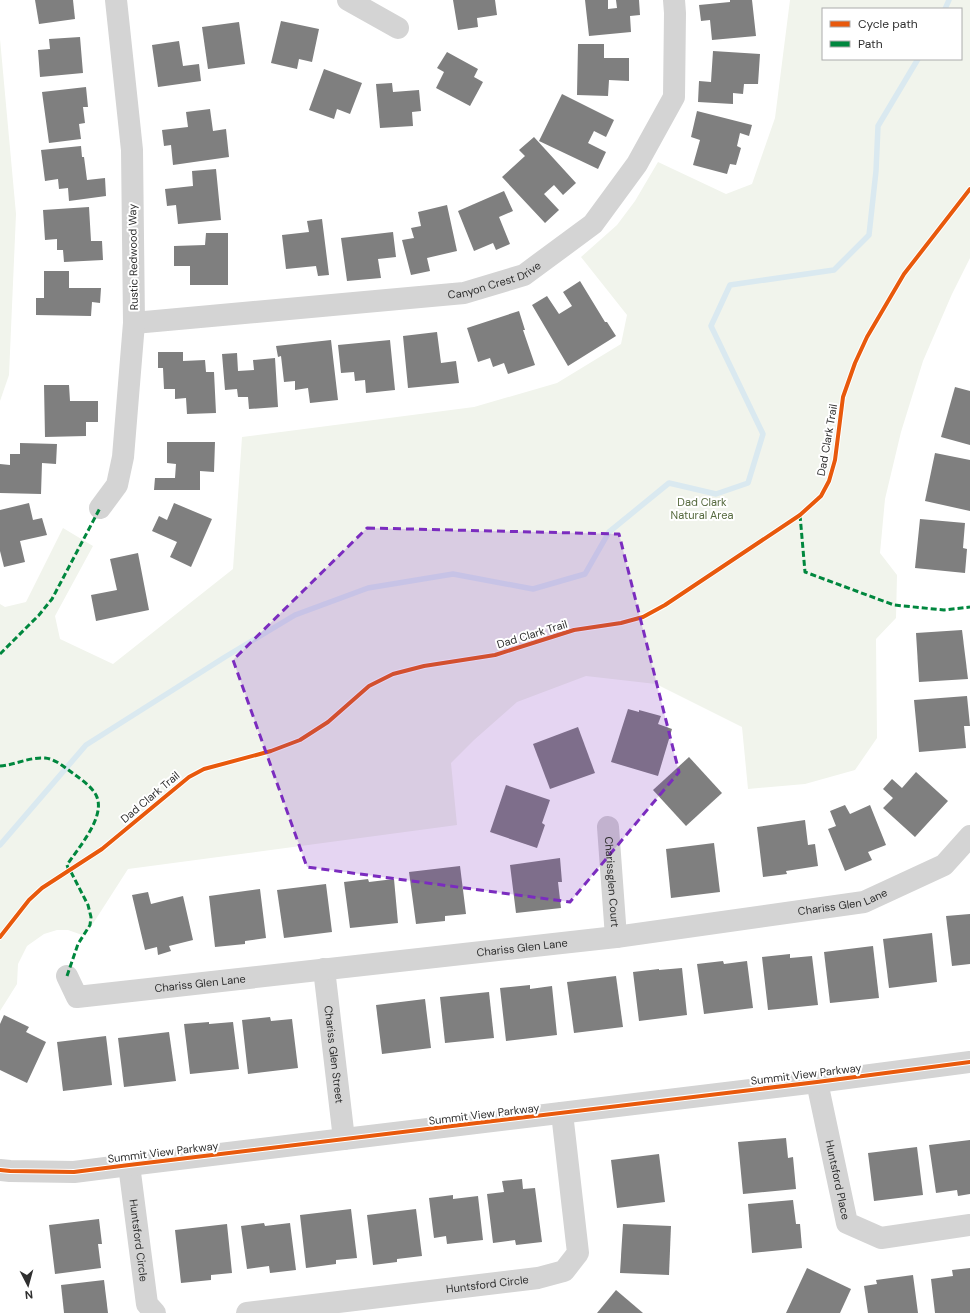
<svg xmlns="http://www.w3.org/2000/svg" width="970" height="1313" viewBox="0 0 970 1313" font-family="'DM Sans',sans-serif">
	<style>
		.green { fill: #f1f4ec; fill-rule: evenodd }
		.lines { fill: none; stroke-linecap: round; stroke-linejoin: round }
		.stream { stroke: #dae9f0; stroke-width: 5.5 }
		.building { fill: #7f7f7f }
		.minor { stroke: #d4d4d4; stroke-width: 22 }
		.quiet { stroke: #00873e; stroke-width: 3; stroke-dasharray: 6 3; stroke-linecap: butt }
		.cycleway-casing { stroke: #fff; stroke-width: 6 }
		.cycleway { stroke: #e8590c; stroke-width: 4 }
		.marked { fill: #7b2cbf; fill-opacity: 0.2; stroke: #7b2cbf; stroke-width: 3; stroke-dasharray: 8 5; stroke-linejoin: round }
		.labels { text-anchor: middle; dominant-baseline: central; stroke-width: 4; stroke-linejoin: round; paint-order: stroke }
		.street-label { font-size: 11px; fill: #2f2f2f; stroke: #fff }
		.park-label { font-size: 11px; fill: #55693d; stroke: #fff }
	</style>
	<rect width="100%" height="100%" fill="#fff"/>
	<g class="green">
		<path d="M 790,0 L 970,0 L 970,258 L 952,294 L 923,361 L 901,432 L 885,499 L 880,553 L 897,575 L 896,618 L 876,639 L 877,738 L 855,770 L 805,784 L 748,789 L 742,727 L 656,684 L 586,676 L 517,702 L 474,740 L 451,763 L 457,825 L 128,869 L 85,936 L 68,930 L 57,930 L 44,934 L 27,946 L 18,964 L 17,984 L 0,1011 L 0,604 L 5,607 L 26,602 L 63,528 L 93,546 L 55,616 L 60,639 L 113,664 L 233,569 L 242,437 L 474,407 L 557,383 L 621,344 L 627,315 L 581,257 L 617,225 L 635,201 L 658,162 L 726,194 L 752,184 L 775,118 ZM 823,9 L 961,9 L 961,59 L 823,59 Z"/>
		<polygon points="0,39 16,214 9,375 0,401"/>
	</g>
	<g class="lines">
		<g class="stream">
			<polyline points="945,9 949,0"/>
			<polyline points="0,845 86,745 225,657 295,615 368,588 453,574 533,589 585,574 609,532 669,483 716,494 748,483 763,434 711,326 730,285 834,270 869,235 876,171 878,126 918,59"/>
		</g>
	</g>
	<g class="building">
		<polygon points="35,0 73,0 75,19 39,24"/>
		<polygon points="453,0 495,0 497,15 477,18 478,27 458,30"/>
		<polygon points="585,0 608,0 608,9 617,8 616,0 639,0 640,15 630,16 631,32 589,36"/>
		<polygon points="730,0 752,0 756,36 712,40 710,20 701,21 699,5 730,2"/>
		<polygon points="281,21 319,29 312,62 299,59 297,69 271,63"/>
		<polygon points="239,22 245,64 208,69 202,27"/>
		<polygon points="80,37 83,73 40,77 38,50 50,49 49,39"/>
		<polygon points="179,41 183,66 199,64 201,81 158,87 152,45"/>
		<polygon points="578,44 604,44 604,58 629,58 629,81 609,80 608,96 577,95"/>
		<polygon points="713,51 760,54 758,84 744,84 743,94 733,93 733,104 698,102 699,81 711,82"/>
		<polygon points="447,52 478,69 474,77 483,82 470,106 436,88 444,72 437,68"/>
		<polygon points="324,69 362,83 350,114 337,109 334,119 309,110"/>
		<polygon points="392,83 393,92 419,90 421,111 412,112 413,126 380,128 376,84"/>
		<polygon points="86,87 88,107 83,107 85,123 79,124 81,139 49,143 42,92"/>
		<polygon points="562,94 614,120 606,137 594,131 588,143 606,152 598,169 539,141"/>
		<polygon points="210,109 213,131 226,129 229,157 173,165 171,145 164,146 162,130 188,127 186,112"/>
		<polygon points="697,111 752,125 749,136 740,133 737,146 741,148 736,165 730,164 727,174 693,165 700,140 691,137"/>
		<polygon points="534,137 576,183 563,195 554,185 544,194 559,210 545,223 502,177 525,156 519,150"/>
		<polygon points="81,146 82,157 84,157 87,180 105,178 106,196 69,201 68,188 59,189 58,179 45,181 41,150"/>
		<polygon points="216,169 221,220 178,224 176,205 167,206 165,189 193,186 192,171"/>
		<polygon points="504,191 513,211 499,217 510,244 496,250 493,243 474,251 458,211"/>
		<polygon points="447,205 457,251 427,258 430,271 411,275 402,240 414,238 411,228 421,226 418,212"/>
		<polygon points="89,207 91,241 102,241 103,260 64,262 63,250 57,250 57,239 45,240 43,210"/>
		<polygon points="322,219 329,275 318,276 316,266 286,269 282,235 309,232 307,221"/>
		<polygon points="393,232 396,257 378,259 381,278 347,281 341,238"/>
		<polygon points="206,233 228,233 228,285 190,285 190,266 174,266 174,246 205,245"/>
		<polygon points="44,271 69,271 69,288 101,288 100,303 92,302 91,316 36,315 36,298 44,298"/>
		<polygon points="580,281 605,322 607,322 616,336 568,366 532,305 547,296 559,314 572,306 563,292"/>
		<polygon points="519,311 525,330 523,330 535,365 508,374 504,363 493,367 490,358 478,362 467,328"/>
		<polygon points="437,332 441,363 456,361 459,383 408,388 403,336"/>
		<polygon points="331,340 338,400 310,403 308,388 295,390 295,381 284,382 281,356 278,357 276,346"/>
		<polygon points="390,340 395,390 366,393 365,380 355,381 354,372 341,373 338,345"/>
		<polygon points="158,352 183,352 183,361 205,360 206,372 214,372 216,413 187,414 186,398 175,399 175,389 164,389 163,368 158,368"/>
		<polygon points="237,353 238,371 254,370 253,360 275,358 278,407 249,409 248,397 238,397 237,389 225,390 222,354"/>
		<polygon points="44,385 69,385 70,401 98,401 98,422 86,422 86,436 45,437"/>
		<polygon points="955,387 970,391 970,445 941,437"/>
		<polygon points="167,442 215,442 214,472 200,471 200,490 154,490 155,478 175,478 176,464 167,463"/>
		<polygon points="20,443 57,444 56,464 42,463 41,494 0,493 0,464 10,465 10,454 20,454"/>
		<polygon points="935,453 970,460 970,511 925,501"/>
		<polygon points="29,503 33,520 42,518 47,535 20,541 25,562 4,567 0,551 0,510"/>
		<polygon points="174,503 212,519 191,567 170,557 177,542 152,531 159,516 167,520"/>
		<polygon points="920,519 965,523 963,548 967,549 965,573 915,568"/>
		<polygon points="138,553 149,610 96,621 91,595 117,590 110,559"/>
		<polygon points="962,630 968,679 919,682 916,633"/>
		<polygon points="967,696 970,726 964,726 966,748 919,752 914,700"/>
		<polygon points="628,709 639,712 639,710 661,716 658,724 672,729 658,776 611,762"/>
		<polygon points="578,727 595,773 550,789 533,744"/>
		<polygon points="689,757 722,793 686,826 653,790"/>
		<polygon points="916,772 948,801 915,837 883,808 893,798 883,789 892,779 902,788"/>
		<polygon points="506,785 550,800 542,823 545,825 537,848 490,832"/>
		<polygon points="845,805 850,814 870,805 886,845 868,852 872,860 845,871 828,829 836,826 830,811"/>
		<polygon points="805,820 808,845 815,844 818,866 786,871 787,874 763,877 757,827"/>
		<polygon points="714,843 720,892 671,898 666,849"/>
		<polygon points="560,858 562,882 558,882 561,908 516,913 510,865"/>
		<polygon points="460,866 466,914 445,916 445,921 416,924 409,872"/>
		<polygon points="368,879 369,882 394,879 398,923 350,928 344,882"/>
		<polygon points="326,884 332,932 284,938 277,890"/>
		<polygon points="260,889 266,938 245,941 245,944 215,947 209,896"/>
		<polygon points="148,892 151,904 183,896 193,940 169,946 171,951 158,955 157,947 145,950 132,895"/>
		<polygon points="970,914 970,964 952,966 946,916"/>
		<polygon points="932,933 937,982 889,988 883,939"/>
		<polygon points="873,946 879,998 830,1003 824,952"/>
		<polygon points="790,954 790,958 812,956 818,1005 768,1010 762,957"/>
		<polygon points="723,961 724,964 747,961 753,1008 704,1014 697,964"/>
		<polygon points="682,968 687,1015 639,1021 633,972 659,969 659,970"/>
		<polygon points="616,976 623,1027 574,1033 567,982"/>
		<polygon points="530,985 530,989 552,986 557,1035 506,1041 500,988"/>
		<polygon points="489,992 494,1038 445,1043 440,997"/>
		<polygon points="425,999 431,1048 382,1054 376,1005"/>
		<polygon points="4,1015 29,1027 26,1032 46,1042 27,1083 0,1070 0,1024"/>
		<polygon points="270,1017 271,1021 292,1019 298,1068 248,1074 242,1020"/>
		<polygon points="209,1022 209,1024 233,1022 239,1069 190,1074 184,1024"/>
		<polygon points="169,1032 176,1081 124,1087 118,1038"/>
		<polygon points="106,1036 112,1085 63,1091 57,1042"/>
		<polygon points="786,1138 788,1158 793,1157 796,1189 743,1194 738,1142"/>
		<polygon points="970,1140 970,1194 958,1196 957,1190 936,1193 929,1145"/>
		<polygon points="917,1147 923,1195 874,1201 868,1153"/>
		<polygon points="659,1154 665,1202 617,1208 611,1160"/>
		<polygon points="522,1179 523,1189 535,1188 542,1242 516,1245 515,1240 493,1243 487,1194 504,1192 502,1181"/>
		<polygon points="453,1195 453,1199 478,1196 483,1240 447,1244 446,1236 434,1238 429,1198"/>
		<polygon points="793,1200 796,1224 800,1224 802,1248 752,1253 748,1204"/>
		<polygon points="351,1209 357,1258 336,1260 336,1264 306,1268 300,1215"/>
		<polygon points="416,1209 422,1256 397,1259 397,1262 373,1265 367,1215"/>
		<polygon points="99,1219 102,1244 98,1244 101,1268 55,1274 49,1225"/>
		<polygon points="264,1223 265,1226 290,1223 296,1270 270,1273 269,1266 247,1269 241,1226"/>
		<polygon points="227,1224 232,1273 211,1275 211,1280 181,1283 175,1230"/>
		<polygon points="623,1224 671,1226 669,1275 620,1273"/>
		<polygon points="807,1268 851,1289 840,1313 786,1313"/>
		<polygon points="970,1268 970,1313 935,1313 931,1279 953,1276 952,1270"/>
		<polygon points="913,1275 918,1313 868,1313 864,1286 877,1284 876,1280"/>
		<polygon points="104,1280 108,1313 64,1313 61,1285"/>
		<polygon points="616,1290 643,1313 597,1313"/>
	</g>
	<g class="lines">
		<g class="minor">
			<polyline points="348,0 398,28"/>
			<path id="s1" d="M 134,323 L 464,293 L 524,275 L 593,224 L 637,164 L 674,97 L 675,13 L 674,0"/>
			<polyline points="100,508 117,485 123,457 134,323 132,150 116,0"/>
			<path id="s2" d="M 608,827 L 616,937"/>
			<path id="s3" d="M 324,969 L 344,1139"/>
			<path id="s4" d="M 67,976 L 77,997 L 616,937 L 864,902 L 944,865 L 970,836"/>
			<path id="s5" d="M 817,1082 L 847,1223 L 881,1238 L 970,1225"/>
			<path id="s6" d="M 129,1165 L 147,1304 L 155,1313"/>
			<polyline points="0,1170 10,1171 74,1172 129,1165 817,1082 970,1062"/>
			<path id="s7" d="M 247,1313 L 538,1278 L 564,1271 L 578,1253 L 562,1113"/>
		</g>
		<g class="quiet">
			<polyline points="800,515 805,572 894,605 944,610 970,607"/>
			<polyline points="0,654 39,615 52,599 100,508"/>
			<path d="M 0,766 C 15,765 29,757 45,758 C 56,759 65,768 74,774 C 82,780 91,786 96,795 C 107,816 78,848 67,865 L 69,871"/>
			<polyline points="67,976 78,944 90,925 91,917 88,905 70,870"/>
		</g>
		<defs>
			<g id="cycleway">
				<polyline points="0,937 29,900 42,888 102,849 189,777 204,769 271,751 300,740 328,722 369,686 393,674 424,666 495,655 574,630 621,623 643,617 665,605 800,515 821,496 829,481 835,460 843,397 855,363 867,337 904,274 970,189"/>
				<polyline points="0,1170 10,1171 74,1172 129,1165 817,1082 970,1062"/>
			</g>
		</defs>
		<use href="#cycleway" class="cycleway-casing"/>
		<use href="#cycleway" class="cycleway"/>
	</g>
	<path class="marked" d="M 367,528 L 619,534 L 679,772 L 570,902 L 307,867 L 233,660 Z"/>
	<g class="labels">
		<g class="street-label">
			<text transform="translate(133 257) rotate(-91)">Rustic Redwood Way</text>
			<text stroke="none"><textPath href="#s1" startOffset="364">Canyon Crest Drive</textPath></text>
			<text transform="translate(827 440) rotate(-80)">Dad Clark Trail</text>
			<text transform="translate(532 634) rotate(-17)">Dad Clark Trail</text>
			<text transform="translate(150 797) rotate(-40)">Dad Clark Trail</text>
			<text stroke="none"><textPath href="#s2" startOffset="55">Charissglen Court</textPath></text>
			<text stroke="none"><textPath href="#s4" startOffset="795">Chariss Glen Lane</textPath></text>
			<text stroke="none"><textPath href="#s4" startOffset="471">Chariss Glen Lane</textPath></text>
			<text stroke="none"><textPath href="#s4" startOffset="147">Chariss Glen Lane</textPath></text>
			<text stroke="none"><textPath href="#s3" startOffset="86">Chariss Glen Street</textPath></text>
			<text transform="translate(806 1074) rotate(-7)">Summit View Parkway</text>
			<text transform="translate(484 1114) rotate(-7)">Summit View Parkway</text>
			<text transform="translate(163 1152) rotate(-7)">Summit View Parkway</text>
			<text stroke="none"><textPath href="#s5" startOffset="100">Huntsford Place</textPath></text>
			<text stroke="none"><textPath href="#s6" startOffset="76">Huntsford Circle</textPath></text>
			<text stroke="none"><textPath href="#s7" startOffset="242">Huntsford Circle</textPath></text>
		</g>
		<g class="park-label">
			<text x="702" y="502">Dad Clark<tspan x="702" dy="13">Natural Area</tspan></text>
		</g>
	</g>
	<rect x="822" y="8" width="140" height="52" fill="#ffffff" stroke="#acacac"/>
	<rect x="830" y="21" width="20" height="6" fill="#e8590c" stroke="#acacac"/>
	<text x="858" y="28" font-size="12" fill="#2f2f2f">Cycle path</text>
	<rect x="830" y="41" width="20" height="6" fill="#00873e" stroke="#acacac"/>
	<text x="858" y="48" font-size="12" fill="#2f2f2f">Path</text>
	<g transform="translate(28 1285) rotate(174)" stroke="#ffffff" stroke-width="3" paint-order="stroke">
	<path d="M0-3L7 15L0 10L-7 15Z" fill="#2f2f2f"/>
	<text y="-6" font-size="11" font-weight="bold" text-anchor="middle" fill="#2f2f2f">N</text>
	</g>
</svg>
